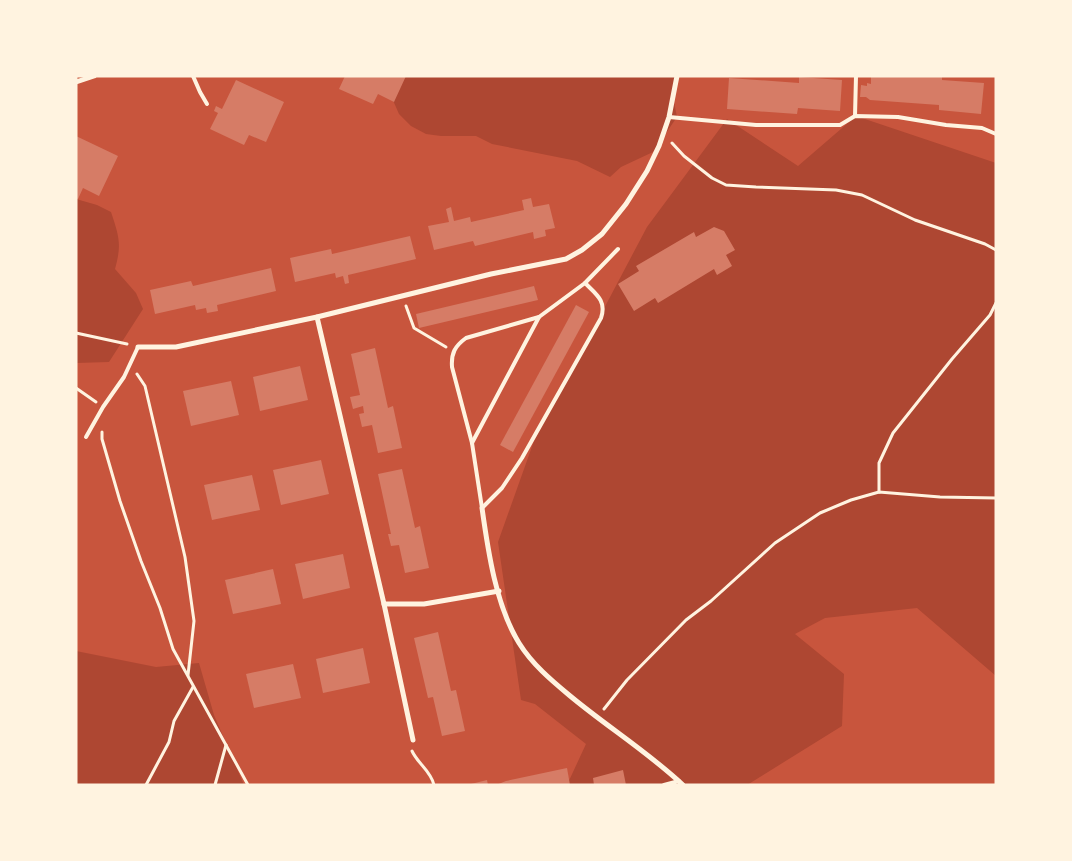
<svg xmlns="http://www.w3.org/2000/svg" width="1072" height="861" viewBox="0 0 1072 861" font-family="'Exo 2',sans-serif">
	<style>
		.green { fill: #ae4732 }
		.building { fill: #d67c66 }
		.lines { fill: none; stroke-linecap: round; stroke-linejoin: round }
		.path { stroke: #fff3e0; stroke-width: 3 }
		.service { stroke: #fff3e0; stroke-width: 4 }
		.minor { stroke: #fff3e0; stroke-width: 5 }
	</style>
	<rect width="100%" height="100%" fill="#c8553d"/>
	<g class="green">
		<polygon points="392,76 677,76 672,92 677,117 653,152 621,167 610,177 577,161 492,144 476,136 441,136 426,134 411,126 399,114 392,98"/>
		<polygon points="856,116 996,163 996,676 917,608 825,618 795,634 844,674 842,726 747,785 567,785 586,744 535,704 521,700 498,542 534,441 647,227 727,119 798,166"/>
		<path d="M 76,199 L 97,205 L 111,212 C 119,236 122,244 115,269 L 136,293 L 143,309 L 109,362 L 76,363 Z"/>
		<polygon points="76,651 156,667 199,663 214,715 244,785 76,785"/>
	</g>
	<g class="building">
		<polygon points="345,76 406,76 394,102 378,94 373,104 339,89"/>
		<polygon points="871,76 942,76 942,80 984,83 981,114 939,110 939,105 870,100 866,97 860,97 861,85 867,86 867,83 871,84"/>
		<polygon points="799,77 842,80 840,111 798,108 797,114 727,109 729,78 799,83"/>
		<polygon points="236,80 284,102 266,142 249,135 244,145 210,129 218,113 214,111 216,106 222,109"/>
		<polygon points="76,136 118,156 99,196 83,188 78,199 76,198"/>
		<polygon points="531,198 533,207 549,204 555,228 545,230 546,236 534,239 533,232 475,246 473,241 434,250 428,226 449,222 446,209 451,207 454,221 470,217 471,222 524,210 522,200"/>
		<polygon points="714,227 724,231 735,250 726,255 732,266 717,275 714,269 658,303 655,298 634,311 618,284 639,271 636,266 694,232 696,237"/>
		<polygon points="410,236 416,259 348,275 349,283 345,284 343,276 336,278 335,273 295,282 290,258 331,249 332,254"/>
		<polygon points="271,268 276,291 217,305 218,311 207,313 206,308 196,310 195,305 155,314 150,290 191,281 193,286"/>
		<polygon points="534,286 538,300 419,328 416,314"/>
		<polygon points="576,305 589,312 513,452 500,445"/>
		<polygon points="375,348 388,408 393,406 402,448 378,453 372,425 362,427 359,414 364,413 363,406 353,409 350,397 360,395 351,354"/>
		<polygon points="300,366 308,400 260,411 253,377"/>
		<polygon points="231,381 239,415 191,426 183,391"/>
		<polygon points="321,460 329,494 281,505 273,470"/>
		<polygon points="402,469 415,528 420,526 429,568 405,573 399,545 391,546 388,534 391,534 378,474"/>
		<polygon points="252,475 260,510 212,520 204,485"/>
		<polygon points="343,554 350,588 303,599 295,564"/>
		<polygon points="273,569 281,604 233,614 225,580"/>
		<polygon points="438,632 451,691 456,690 465,731 442,736 433,697 428,698 414,638"/>
		<polygon points="363,648 370,683 323,693 316,659"/>
		<polygon points="293,664 301,698 254,708 246,674"/>
		<polygon points="567,768 570,785 496,785 506,781"/>
		<polygon points="623,770 626,785 594,785 593,778"/>
		<polygon points="487,780 488,785 471,785 471,784"/>
	</g>
	<g class="lines">
		<g class="path">
			<polyline points="672,143 684,156 712,178 726,185 756,187 836,190 862,195 915,220 985,244 996,250"/>
			<polyline points="406,306 414,328 446,347"/>
			<polyline points="76,333 127,344"/>
			<polyline points="137,374 145,386 185,557 194,621 188,675"/>
			<polyline points="76,388 96,402"/>
			<polyline points="102,432 102,439 120,501 141,561 160,608 173,649 248,785"/>
			<polyline points="879,492 879,463 893,433 952,359 990,315 996,303"/>
			<polyline points="604,709 627,680 686,620 711,601 775,543 820,513 851,500 879,492 940,497 996,498"/>
			<path d="M 412,751 C 418,764 431,771 434,785"/>
			<polyline points="146,785 169,742 174,721 193,687"/>
			<polyline points="215,785 226,745"/>
		</g>
		<g class="service">
			<polyline points="193,76 200,92 207,104"/>
			<polyline points="855,116 856,76"/>
			<polyline points="669,117 756,125 840,125 855,116 898,117 946,125 982,128 996,134"/>
			<polyline points="86,437 103,407 124,377 138,347"/>
			<polyline points="472,443 539,317 585,283 618,249"/>
			<path d="M 482,508 L 502,488 L 522,458 L 601,318 C 607,301 596,294 585,283"/>
			<path d="M 482,508 L 472,443 L 452,367 C 451,353 455,346 466,338 L 539,317"/>
			<polyline points="664,785 679,781"/>
		</g>
		<g class="minor">
			<polyline points="76,82 94,76"/>
			<polyline points="317,317 384,604 413,740"/>
			<polyline points="138,347 176,347 317,317 491,274 566,259 582,250 602,234 626,204 647,171 659,146 669,117 677,76"/>
			<path d="M 482,508 C 488,551 496,606 519,643 C 532,664 551,680 569,695 C 606,726 648,752 683,785"/>
			<polyline points="384,604 424,604 499,591"/>
		</g>
	</g>
	<rect width="1072" height="861" fill="none" stroke="#fff3e0" stroke-width="155"/>
</svg>
